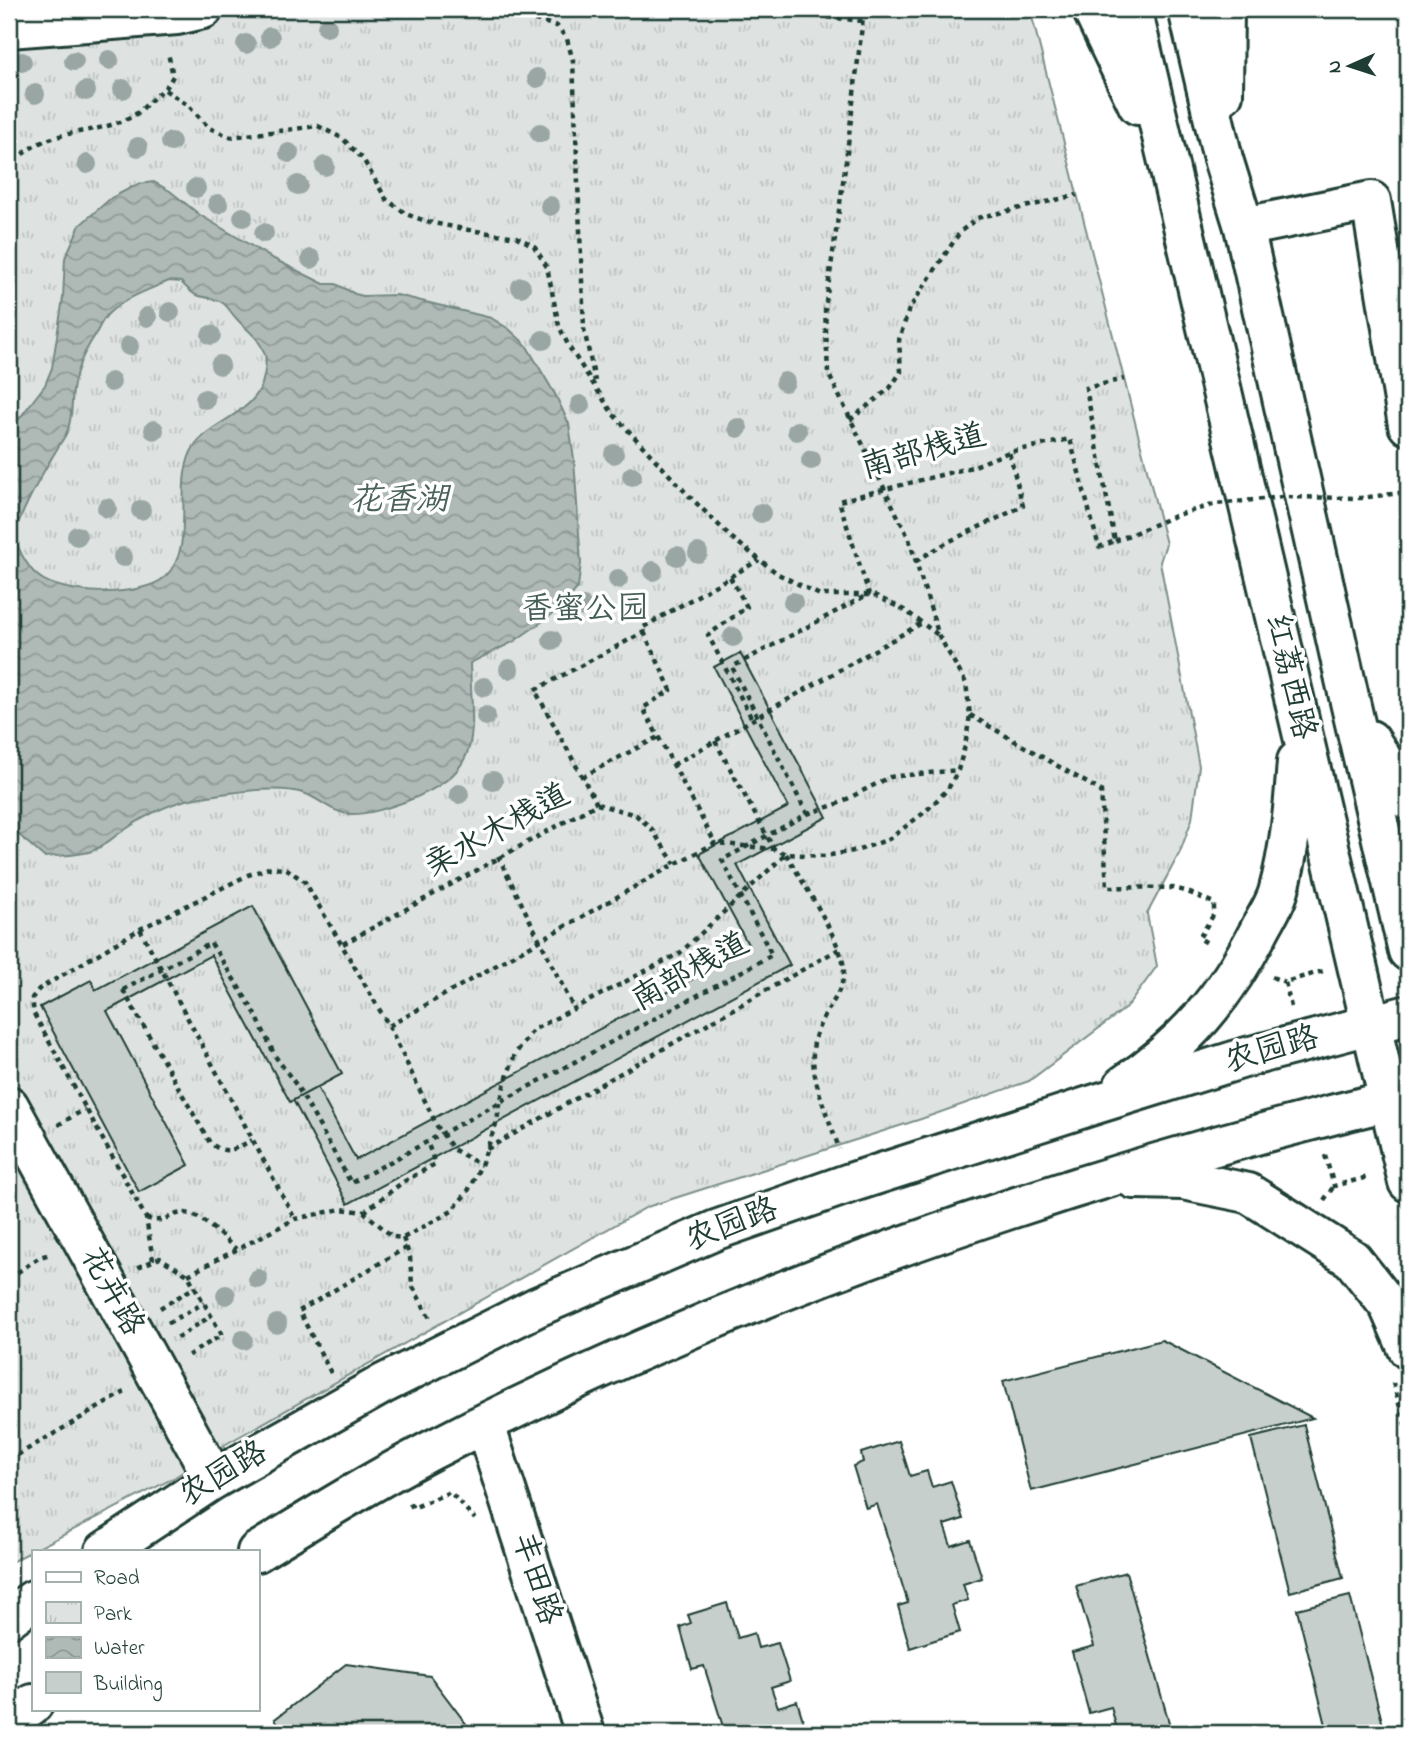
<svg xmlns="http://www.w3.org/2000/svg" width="1417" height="1742" viewBox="0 0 1417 1742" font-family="'Indie Flower','LXGW WenKai TC',sans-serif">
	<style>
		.park { fill: url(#park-tufts); stroke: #7e908b; stroke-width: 2 }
		.water { fill: url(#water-waves); stroke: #758883; stroke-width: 2; fill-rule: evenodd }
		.building { fill: #c7cfcc; stroke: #1f3d34; stroke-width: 2 }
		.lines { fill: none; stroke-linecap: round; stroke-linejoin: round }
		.minor-casing { stroke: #1f3d34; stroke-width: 44 }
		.major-casing { stroke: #1f3d34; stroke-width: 44 }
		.path { stroke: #1f3d34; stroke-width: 4.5; stroke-dasharray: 5 5; stroke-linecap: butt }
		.minor { stroke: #fff; stroke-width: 38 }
		.major { stroke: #fff; stroke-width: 38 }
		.path-bridge { stroke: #1f3d34; stroke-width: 4.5; stroke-dasharray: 5 5; stroke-linecap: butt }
		.tree { fill: #99a6a3 }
		.labels { text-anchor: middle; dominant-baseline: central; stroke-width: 7; stroke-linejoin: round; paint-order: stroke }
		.street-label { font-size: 32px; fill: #1f3d34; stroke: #fff }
		.park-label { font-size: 32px; fill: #455e57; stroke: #fff }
		.water-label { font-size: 33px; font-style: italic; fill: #4a625b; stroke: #fff }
	</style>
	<defs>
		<pattern id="park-tufts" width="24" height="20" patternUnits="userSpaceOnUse" patternTransform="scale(1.75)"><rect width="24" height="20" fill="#dee3e2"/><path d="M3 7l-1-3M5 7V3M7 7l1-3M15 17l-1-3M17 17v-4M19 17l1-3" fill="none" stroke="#bec4c2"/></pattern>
		<pattern id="water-waves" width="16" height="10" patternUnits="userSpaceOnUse" patternTransform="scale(1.75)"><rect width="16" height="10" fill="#afbab7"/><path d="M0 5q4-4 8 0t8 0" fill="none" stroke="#8e9896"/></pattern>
	</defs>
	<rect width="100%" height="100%" fill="#fff"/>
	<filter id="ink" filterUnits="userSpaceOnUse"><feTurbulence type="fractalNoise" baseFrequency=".0143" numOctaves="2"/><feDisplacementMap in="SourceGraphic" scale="14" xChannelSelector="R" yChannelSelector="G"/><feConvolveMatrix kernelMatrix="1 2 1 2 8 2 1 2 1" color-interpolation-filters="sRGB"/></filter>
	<g filter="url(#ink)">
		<polygon class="park" points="9,9 1030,9 1166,544 1160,562 1199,766 1192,819 1180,852 1147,914 1157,966 1127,1007 1029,1081 921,1119 647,1207 226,1444 172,1479 9,1563"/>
		<path class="water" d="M 154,182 L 170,191 L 200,215 L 270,257 L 324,284 L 336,284 L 355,294 L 363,296 L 397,295 L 491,318 L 509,329 L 526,345 L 556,396 L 569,424 L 574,459 L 581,563 L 578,587 L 565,604 L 546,619 L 513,642 L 470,663 C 472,735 486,771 407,801 C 390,807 369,815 350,814 C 333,813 321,800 306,794 C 279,784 230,793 201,797 C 173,801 146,815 123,831 C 113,837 103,847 92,851 C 78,856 59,855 44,857 L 9,826 L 9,432 L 45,385 L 52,368 L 63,298 L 65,258 L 80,225 L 111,198 L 138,184 ZM 169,281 L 181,282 C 198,300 196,294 217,300 C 227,303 229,311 236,318 C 247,331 259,336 265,355 C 267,362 265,369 264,376 C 258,413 215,418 195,445 C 170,481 199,545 165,577 C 141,598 62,596 38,576 C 31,571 26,562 22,555 C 18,547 14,538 16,530 C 17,523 22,516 24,510 C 36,484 50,460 65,436 C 73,422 71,399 74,384 C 77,367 83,354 92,340 C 98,332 101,320 109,313 C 125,298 148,290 169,281 Z"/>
		<g class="building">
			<polygon points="740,653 827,817 737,865 790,965 348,1204 293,1100 317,1087 356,1160 750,948 699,854 788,807 714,667"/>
			<polygon points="253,906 342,1074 290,1102 211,955 107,1011 189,1165 139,1192 40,1007 91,980 96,990"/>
			<polygon points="1162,1340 1313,1418 1031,1491 1003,1381"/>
			<polygon points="1304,1425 1343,1578 1290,1592 1251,1438"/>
			<polygon points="899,1441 910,1476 927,1471 932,1487 951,1481 963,1519 944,1525 951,1546 970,1540 982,1578 963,1584 968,1600 952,1605 960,1632 910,1648 898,1606 908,1603 877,1504 866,1508 853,1466 863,1462 861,1453"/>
			<polygon points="1126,1572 1172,1733 1118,1733 1111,1707 1089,1713 1072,1652 1094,1646 1076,1586"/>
			<polygon points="1350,1596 1385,1733 1328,1733 1297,1609"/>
			<polygon points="727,1603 738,1638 754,1633 758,1648 778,1643 790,1681 771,1687 778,1707 797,1701 807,1733 725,1733 704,1666 692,1669 680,1627 691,1623 688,1615"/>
			<polygon points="346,1664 430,1676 473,1733 286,1733 275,1719"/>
		</g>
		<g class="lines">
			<defs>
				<g id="minor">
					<polyline points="9,28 177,15 203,9"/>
					<polyline points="1244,227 1371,201 1408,425"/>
					<polyline points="9,1106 214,1479"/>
					<polyline points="485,1425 585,1733"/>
				</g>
				<g id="major">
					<polyline points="1092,9 1138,105"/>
					<polyline points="1132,9 1408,1182"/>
					<polyline points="1188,9 1223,159 1244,227 1351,706 1408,951"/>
					<polyline points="1223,94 1224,9"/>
					<polyline points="1370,740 1408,800"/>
					<path d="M 1124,1085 C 1186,1043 1225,997 1259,931 C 1265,919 1274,906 1278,893 C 1290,850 1294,805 1297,761"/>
					<polyline points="1134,1179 1183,1180 1248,1193 1352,1259 1389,1306 1408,1349"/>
					<polyline points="105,1551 214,1479 383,1384 537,1307 716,1230 850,1183 1096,1104 1247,1057 1408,1015"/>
					<path d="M 257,1552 C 314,1517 371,1482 430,1451 C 739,1291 1071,1177 1408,1096"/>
					<polyline points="9,1618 33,1600"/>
					<polyline points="9,1722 33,1704"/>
				</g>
			</defs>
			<use href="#minor" class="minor-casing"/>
			<use href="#major" class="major-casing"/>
			<g class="path">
				<polyline points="496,9 557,26 567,39 573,61 584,329 595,381"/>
				<polyline points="748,9 863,21"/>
				<polyline points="165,90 189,106 209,128 231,137 318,126 342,138 363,159 386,199 406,214 428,222 469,230 517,237 534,246 547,267 559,326 569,347 613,414 689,496 732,538 778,574 820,595 874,595 906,611 938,635"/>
				<path d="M 9,169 C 42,124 89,139 131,117 C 141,112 147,103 156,96 C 166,87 166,88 173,76 L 168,53"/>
				<polyline points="850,420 890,388 901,372 899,340 909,309 960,232 977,218 1077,195"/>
				<polyline points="916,561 948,542 1023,506 1009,452 1070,439 1099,547 1115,541 1086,388 1124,379"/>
				<polyline points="730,577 747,607 708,635 752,719"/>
				<polyline points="644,632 671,690 643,708 715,843"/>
				<polyline points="970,715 1101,791 1107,887 1173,888 1185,891 1214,903 1214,914 1199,938 1209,944"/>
				<polyline points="715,741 774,849"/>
				<polyline points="673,765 922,623"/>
				<polyline points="582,777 658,737"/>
				<polyline points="597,804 535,690 644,632 642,628 759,560"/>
				<polyline points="597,804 636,815 651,828 675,864"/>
				<polyline points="807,814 837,804 890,777 958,770"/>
				<path d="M 786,854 C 800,878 844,945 844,970 C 844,992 826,1009 818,1029 C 802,1066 828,1113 839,1149"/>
				<polyline points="498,856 574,1009"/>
				<polyline points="140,929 295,1219"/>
				<polyline points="343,944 597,804"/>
				<polyline points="1272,977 1285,982"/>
				<path d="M 123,990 L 210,1143 C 227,1156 234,1149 252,1140"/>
				<polyline points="1291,1007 1285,982 1323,971"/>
				<polyline points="389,1026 675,864 715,843 774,849 786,854 825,856 859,850 889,839 925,812 948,789 958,770 965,746 970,715 966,683 939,636 909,539 828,373 825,309 846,161 864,9"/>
				<polyline points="58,1125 85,1109"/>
				<polyline points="487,1149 839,949"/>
				<polyline points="1325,1155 1334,1186 1368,1177"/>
				<polyline points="1324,1200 1334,1186"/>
				<polyline points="364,1212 403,1182 435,1164 427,1141"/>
				<path d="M 146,1218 C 165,1225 168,1214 184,1213 C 200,1213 224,1239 236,1249"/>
				<polyline points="403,1238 410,1257 412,1285 431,1320"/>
				<polyline points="153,1260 146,1218 34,1014 32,998 39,989 140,929 248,875 269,868 287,869 305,882 389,1026 437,1126 453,1149 481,1165"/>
				<polyline points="138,1267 160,1258 188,1275 222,1335 187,1356"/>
				<polyline points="188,1275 295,1219 341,1209 364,1212 393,1237 403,1238 452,1211 468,1191 481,1165 496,1124 504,1086 515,1054 533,1030 680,953 786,854"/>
				<polyline points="9,1278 40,1257 50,1254"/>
				<polyline points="160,1308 195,1287"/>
				<polyline points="168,1323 204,1303"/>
				<polyline points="177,1338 211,1316"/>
				<polyline points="331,1373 299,1311 407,1247"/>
				<polyline points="1393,1383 1408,1435"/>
				<polyline points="9,1460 125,1392"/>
				<polyline points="410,1503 413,1508 450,1492 475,1519"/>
			</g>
			<use href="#minor" class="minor"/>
			<use href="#major" class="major"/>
			<g class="path-bridge">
				<polyline points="1115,541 1177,515 1216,504 1282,497 1361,498 1408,492"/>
				<polyline points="123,990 211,943 255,1013 275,1056 297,1086 351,1183 772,955 722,860 807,814 732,667 869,594 839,501 972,467 1009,452"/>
			</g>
		</g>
		<g class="tree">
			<circle cx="327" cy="27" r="10"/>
			<circle cx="270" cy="37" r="10"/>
			<circle cx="246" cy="44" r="10"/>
			<circle cx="109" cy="60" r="10"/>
			<circle cx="74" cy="61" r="10"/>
			<circle cx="22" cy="62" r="10"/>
			<circle cx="537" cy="78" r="10"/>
			<circle cx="123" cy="89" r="10"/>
			<circle cx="86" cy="91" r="10"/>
			<circle cx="35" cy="94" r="10"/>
			<circle cx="540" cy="133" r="10"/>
			<circle cx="171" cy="142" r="10"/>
			<circle cx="138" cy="147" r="10"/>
			<circle cx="289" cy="153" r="10"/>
			<circle cx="87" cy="164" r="10"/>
			<circle cx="325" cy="166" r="10"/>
			<circle cx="298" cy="185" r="10"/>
			<circle cx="196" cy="188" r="10"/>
			<circle cx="218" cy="204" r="10"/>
			<circle cx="550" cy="206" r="10"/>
			<circle cx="243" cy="217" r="10"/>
			<circle cx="264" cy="233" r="10"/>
			<circle cx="311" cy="259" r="10"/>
			<circle cx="521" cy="287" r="10"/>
			<circle cx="170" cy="312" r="10"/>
			<circle cx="147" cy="317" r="10"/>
			<circle cx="211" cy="335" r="10"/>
			<circle cx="543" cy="340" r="10"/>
			<circle cx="129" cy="346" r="10"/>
			<circle cx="220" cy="365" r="10"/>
			<circle cx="111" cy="382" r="10"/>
			<circle cx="785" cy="382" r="10"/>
			<circle cx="205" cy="399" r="10"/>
			<circle cx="580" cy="405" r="10"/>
			<circle cx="738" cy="428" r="10"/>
			<circle cx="154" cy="430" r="10"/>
			<circle cx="797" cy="431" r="10"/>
			<circle cx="614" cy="454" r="10"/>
			<circle cx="811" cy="460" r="10"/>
			<circle cx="632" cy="476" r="10"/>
			<circle cx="107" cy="508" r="10"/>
			<circle cx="141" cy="510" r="10"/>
			<circle cx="761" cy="513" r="10"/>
			<circle cx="77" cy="536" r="10"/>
			<circle cx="698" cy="553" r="10"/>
			<circle cx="677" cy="556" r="10"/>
			<circle cx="123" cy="557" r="10"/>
			<circle cx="653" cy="571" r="10"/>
			<circle cx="618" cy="579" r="10"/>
			<circle cx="793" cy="602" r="10"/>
			<circle cx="583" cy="607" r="10"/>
			<circle cx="733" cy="637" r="10"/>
			<circle cx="552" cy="640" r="10"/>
			<circle cx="509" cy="669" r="10"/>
			<circle cx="484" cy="687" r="10"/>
			<circle cx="486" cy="716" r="10"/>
			<circle cx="493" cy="781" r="10"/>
			<circle cx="459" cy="794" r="10"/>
			<circle cx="258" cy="1279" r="10"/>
			<circle cx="226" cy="1295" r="10"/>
			<circle cx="277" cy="1324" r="10"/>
			<circle cx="243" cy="1340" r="10"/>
		</g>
	</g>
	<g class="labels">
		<g class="street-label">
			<text transform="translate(924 453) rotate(-16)">南部栈道</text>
			<text transform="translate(1289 677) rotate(77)">红荔西路</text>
			<text transform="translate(498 832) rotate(-29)">亲水木栈道</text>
			<text transform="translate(691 973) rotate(-29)">南部栈道</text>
			<text transform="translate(1272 1051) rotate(-16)">农园路</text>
			<text transform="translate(732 1226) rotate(-21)">农园路</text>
			<text transform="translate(111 1292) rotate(61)">花卉路</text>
			<text transform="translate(224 1475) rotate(-31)">农园路</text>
			<text transform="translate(535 1579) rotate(72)">丰田路</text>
		</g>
		<g class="park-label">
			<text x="585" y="610">香蜜公园</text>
		</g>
		<g class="water-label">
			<text x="399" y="501">花香湖</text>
		</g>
	</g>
	<rect width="1417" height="1742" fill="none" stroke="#fff" stroke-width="35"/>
	<rect x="18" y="18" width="1382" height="1707" fill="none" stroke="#1f3d34" stroke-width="2.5" filter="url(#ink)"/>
	<rect x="32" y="1550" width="228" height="161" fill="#ffffff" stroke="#a5b1ae" stroke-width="2"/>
	<rect x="46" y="1572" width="35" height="10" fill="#ffffff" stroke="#a5b1ae" stroke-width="2"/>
	<text x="94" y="1584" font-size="21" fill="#1f3d34">Road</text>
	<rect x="46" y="1602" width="35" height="21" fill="url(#park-tufts)" stroke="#a5b1ae" stroke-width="2"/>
	<text x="94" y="1620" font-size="21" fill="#1f3d34">Park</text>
	<rect x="46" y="1637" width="35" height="21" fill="url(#water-waves)" stroke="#a5b1ae" stroke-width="2"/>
	<text x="94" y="1654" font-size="21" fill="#1f3d34">Water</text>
	<rect x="46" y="1672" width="35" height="21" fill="#c7cfcc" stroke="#a5b1ae" stroke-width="2"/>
	<text x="94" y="1690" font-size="21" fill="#1f3d34">Building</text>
	<g transform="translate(1350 66) rotate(267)" stroke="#ffffff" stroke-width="5" paint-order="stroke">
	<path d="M0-5L12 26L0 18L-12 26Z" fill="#1f3d34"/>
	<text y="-10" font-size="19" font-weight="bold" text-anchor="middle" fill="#1f3d34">N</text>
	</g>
</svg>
